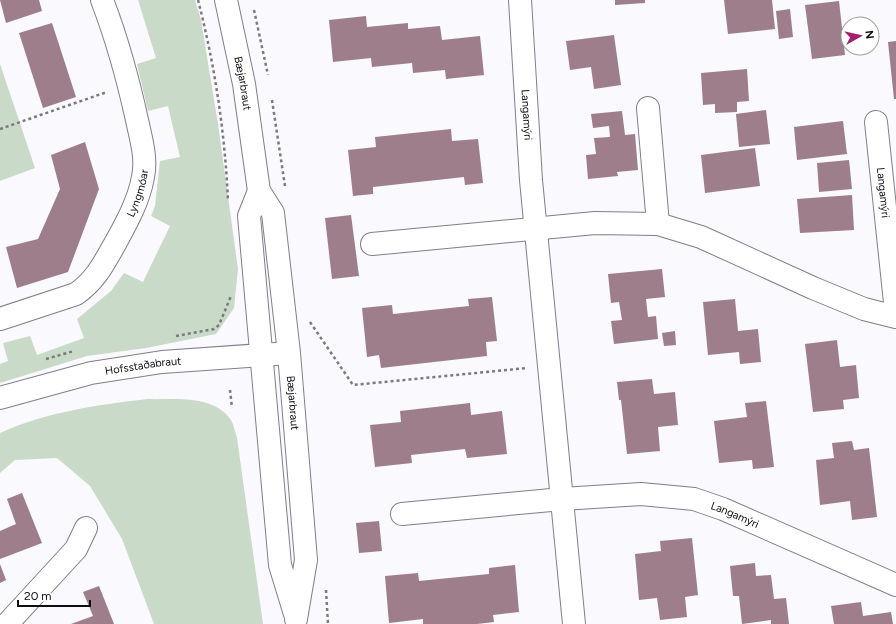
<svg xmlns="http://www.w3.org/2000/svg" width="896" height="624" viewBox="0 0 896 624" font-family="Figtree,sans-serif">
	<style>
		.green { fill: #cadac8 }
		.building { fill: #9d7e8a }
		.lines { fill: none; stroke-linecap: round; stroke-linejoin: round }
		.minor-casing { stroke: #817d8b; stroke-width: 24 }
		.path { stroke: #7a797d; stroke-width: 2.5; stroke-dasharray: 3 3; stroke-linecap: butt }
		.minor { stroke: #fff; stroke-width: 22 }
		.labels { text-anchor: middle; dominant-baseline: central; stroke-width: 3; stroke-linejoin: round; paint-order: stroke }
		.street-label { font-size: 11px; fill: #0e0d12; stroke: #fff }
	</style>
	<rect width="100%" height="100%" fill="#faf9fd"/>
	<g class="green">
		<polygon points="138,0 195,0 201,20 218,124 238,269 234,308 216,334 146,348 87,356 0,383 0,364 8,361 3,343 30,336 37,355 84,338 77,319 111,291 124,273 143,282 170,226 151,216 155,206 160,161 180,157 168,106 148,111 137,64 156,58"/>
		<polygon points="0,64 35,168 0,181"/>
		<path d="M 147,399 C 174,400 213,394 231,420 C 234,425 235,432 237,438 L 263,624 L 154,624 L 122,539 L 90,486 L 57,458 L 15,460 L 0,473 L 0,433 C 46,412 97,405 147,399 Z"/>
	</g>
	<g class="building">
		<polygon points="0,0 39,0 42,11 6,23"/>
		<polygon points="615,0 645,0 645,3 615,5"/>
		<polygon points="724,0 772,0 775,29 728,34"/>
		<polygon points="839,1 845,55 812,59 805,5"/>
		<polygon points="790,9 793,37 779,39 776,11"/>
		<polygon points="366,16 367,27 408,23 408,29 440,26 442,40 480,36 484,75 446,79 445,70 413,73 412,63 372,67 371,58 333,62 329,20"/>
		<polygon points="52,23 76,97 43,108 19,33"/>
		<polygon points="614,35 621,85 594,89 591,67 570,70 566,41"/>
		<polygon points="896,41 896,99 894,99 888,42"/>
		<polygon points="747,69 749,101 737,102 737,112 715,113 715,104 703,105 701,73"/>
		<polygon points="766,110 770,144 739,147 736,114"/>
		<polygon points="622,111 625,135 635,134 638,170 617,172 618,176 588,179 586,155 596,154 594,138 610,137 609,126 593,128 591,114"/>
		<polygon points="843,121 847,154 797,160 794,127"/>
		<polygon points="451,129 452,141 478,139 483,183 465,185 464,177 373,187 373,194 353,196 348,150 376,147 375,137"/>
		<polygon points="85,142 99,189 68,272 17,288 6,247 38,239 60,189 51,155"/>
		<polygon points="755,148 760,186 705,193 701,155"/>
		<polygon points="849,160 852,189 819,192 817,163"/>
		<polygon points="852,195 854,230 800,233 797,199"/>
		<polygon points="351,215 359,276 332,279 325,218"/>
		<polygon points="662,269 665,297 646,299 648,317 656,316 658,339 614,344 611,321 622,320 619,302 611,303 608,274"/>
		<polygon points="492,297 497,341 486,342 487,356 381,368 379,355 367,357 362,308 392,305 393,314 469,306 468,299"/>
		<polygon points="735,299 738,331 758,329 761,362 740,364 739,352 708,355 703,302"/>
		<polygon points="675,331 676,345 664,346 662,333"/>
		<polygon points="837,340 840,367 856,365 859,398 843,400 844,409 813,412 805,344"/>
		<polygon points="652,379 654,394 675,392 678,425 658,427 660,451 627,454 621,400 619,400 617,382"/>
		<polygon points="766,401 774,467 753,469 752,460 719,463 714,421 747,417 745,403"/>
		<polygon points="470,403 471,415 502,411 507,454 467,458 465,449 411,455 412,463 375,467 370,425 401,422 400,411"/>
		<polygon points="852,441 854,450 869,448 877,517 852,520 850,501 820,505 816,460 834,458 832,443"/>
		<polygon points="22,493 42,543 0,559 0,531 16,524 7,499"/>
		<polygon points="379,521 382,551 359,553 356,523"/>
		<polygon points="692,538 698,595 685,597 687,617 660,620 657,598 639,600 635,554 661,551 660,541"/>
		<polygon points="755,563 756,576 771,575 774,599 786,598 789,624 771,624 771,620 742,624 739,596 733,596 730,566"/>
		<polygon points="0,564 6,580 0,583"/>
		<polygon points="515,565 519,612 493,615 494,622 477,624 423,624 423,619 389,623 385,576 418,573 419,581 489,574 489,568"/>
		<polygon points="99,586 114,624 71,624 93,616 83,592"/>
		<polygon points="861,602 863,616 891,612 893,624 834,624 831,606"/>
	</g>
	<g class="lines">
		<defs>
			<g id="minor">
				<path id="s1" d="M 226,0 L 244,84 L 259,191 L 273,213 L 289,353 L 306,560 L 296,619"/>
				<path id="s2" d="M 520,0 L 531,180 L 574,624"/>
				<polyline points="648,108 658,224"/>
				<path id="s3" d="M 876,122 L 896,312"/>
				<polyline points="259,191 249,216 280,565 295,614"/>
				<polyline points="372,244 595,223 658,224 701,237 813,288 864,309 896,317"/>
				<path id="s4" d="M 0,319 L 76,294 C 96,280 104,263 116,242 C 127,222 139,200 143,177 C 147,158 141,139 137,120 C 128,79 117,39 102,0"/>
				<path id="s5" d="M 0,398 L 91,373 L 162,362 L 276,354"/>
				<path id="s6" d="M 402,514 L 562,499 L 641,494 L 694,499 L 723,509 L 896,585"/>
				<polyline points="7,624 76,549 86,528"/>
			</g>
		</defs>
		<use href="#minor" class="minor-casing"/>
		<g class="path">
			<path d="M 198,0 C 215,66 225,133 228,201"/>
			<polyline points="254,10 268,75"/>
			<polyline points="272,100 285,186"/>
			<polyline points="0,129 107,92"/>
			<polyline points="310,322 353,385 527,368"/>
			<polyline points="176,336 214,329 219,325 231,296"/>
			<polyline points="46,359 74,351"/>
			<polyline points="230,390 232,408"/>
			<polyline points="326,590 328,624"/>
		</g>
		<use href="#minor" class="minor"/>
	</g>
	<g class="labels">
		<g class="street-label">
			<text stroke="none"><textPath href="#s1" startOffset="85">Bæjarbraut</textPath></text>
			<text stroke="none"><textPath href="#s2" startOffset="115">Langamýri</textPath></text>
			<text stroke="none"><textPath href="#s4" startOffset="200">Lyngmóar</textPath></text>
			<text stroke="none"><textPath href="#s3" startOffset="71">Langamýri</textPath></text>
			<text stroke="none"><textPath href="#s5" startOffset="147">Hofsstaðabraut</textPath></text>
			<text stroke="none"><textPath href="#s1" startOffset="411">Bæjarbraut</textPath></text>
			<text stroke="none"><textPath href="#s6" startOffset="337">Langamýri</textPath></text>
		</g>
	</g>
	<g transform="translate(860 36) rotate(82)"><circle r="19" fill="#ffffff" stroke="#9f9ea0"/>
	<path d="M0-3L7 15L0 10L-7 15Z" fill="#a4206c"/>
	<text y="-6" font-size="11" font-weight="bold" text-anchor="middle" fill="#0e0d12">N</text>
	</g>
	<path d="M18 600v6h72v-6" fill="none" stroke="#0e0d12" stroke-width="2"/>
	<text x="24" y="600" font-size="12" fill="#0e0d12" stroke="#ffffff" stroke-width="3" paint-order="stroke">20 m</text>
</svg>
